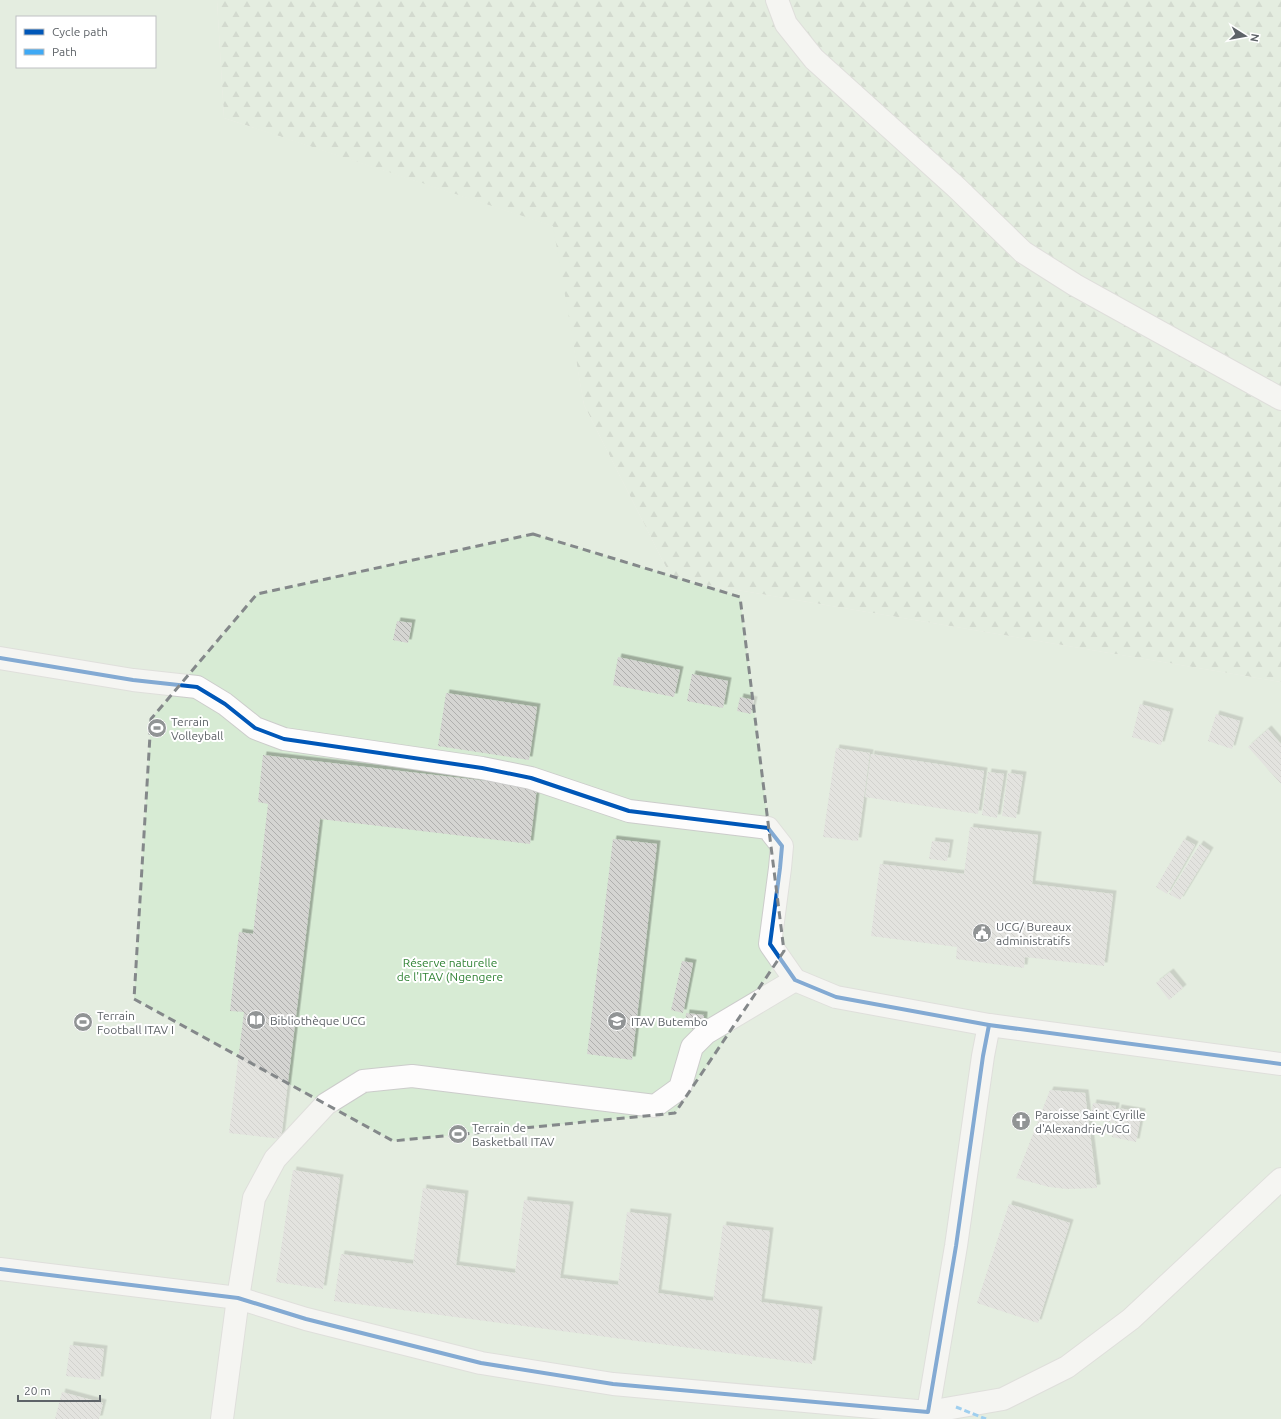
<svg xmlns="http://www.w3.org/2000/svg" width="1281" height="1419" viewBox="0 0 1281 1419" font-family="Ubuntu,sans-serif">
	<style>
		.forest { fill: url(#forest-firs) }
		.park { fill: #d7ebd4; fill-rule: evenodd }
		.building { fill: url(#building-back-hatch); filter: url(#shadow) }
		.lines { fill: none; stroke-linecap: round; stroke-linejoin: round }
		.street-casing { stroke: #cccccb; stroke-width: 24 }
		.street { stroke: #fdfcfc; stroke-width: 22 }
		.quiet { stroke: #3fa9f5; stroke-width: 3; stroke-dasharray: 6 3; stroke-linecap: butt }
		.cycleway-casing { stroke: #fff; stroke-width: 6 }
		.cycleway { stroke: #0057b8; stroke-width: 4 }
		.marked { fill: none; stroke: #84888a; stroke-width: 3; stroke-dasharray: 8 5; stroke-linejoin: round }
		.labels { text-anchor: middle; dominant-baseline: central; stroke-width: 4; stroke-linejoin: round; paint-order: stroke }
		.poi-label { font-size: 12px; fill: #5e6368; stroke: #fff; text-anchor: start }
		.park-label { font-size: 12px; fill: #318335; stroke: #fff }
	</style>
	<defs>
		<pattern id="forest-firs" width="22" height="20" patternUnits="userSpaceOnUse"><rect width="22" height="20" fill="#d7ebd4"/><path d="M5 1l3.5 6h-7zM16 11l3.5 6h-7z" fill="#b2c2b0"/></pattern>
		<pattern id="building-back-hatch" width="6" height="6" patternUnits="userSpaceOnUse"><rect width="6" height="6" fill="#d5d5d2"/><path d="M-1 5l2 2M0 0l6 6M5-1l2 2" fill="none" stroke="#b0b0ae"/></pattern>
		<filter id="shadow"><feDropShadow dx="3.5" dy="-3.5" stdDeviation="0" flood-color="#0004"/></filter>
	</defs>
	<rect width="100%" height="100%" fill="#efeee9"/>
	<polygon class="forest" points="217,0 1281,0 1281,682 672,579 584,405 552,226 224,118"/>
	<path class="park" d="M 0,0 L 217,0 L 224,118 L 553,226 L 584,405 L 672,579 L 1281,682 L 1281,1419 L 0,1419 ZM 17,17 L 155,17 L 155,67 L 17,67 Z"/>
	<g class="building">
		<polygon points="397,621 412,623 408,643 393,640"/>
		<polygon points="618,657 680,670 674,697 613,685"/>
		<polygon points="692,674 728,681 723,708 687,701"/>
		<polygon points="446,693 537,707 529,760 438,746"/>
		<polygon points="740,697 754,700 751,714 737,711"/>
		<polygon points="1140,704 1170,712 1161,745 1132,737"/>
		<polygon points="1216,714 1240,721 1232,749 1208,741"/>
		<polygon points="1268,729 1281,744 1281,784 1248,747"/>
		<polygon points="836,748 870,753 858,841 823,837"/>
		<polygon points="871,754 984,771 978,814 865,797"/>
		<polygon points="263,755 537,787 530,844 320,819 281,1139 229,1133 244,1012 230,1011 239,932 253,934 268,804 258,802"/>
		<polygon points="988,772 1004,774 997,818 982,815"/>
		<polygon points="1008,773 1023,775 1016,818 1002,816"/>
		<polygon points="970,827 1038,835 1032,884 1113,894 1104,966 1025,957 1024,968 956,959 957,947 871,936 880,864 964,874"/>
		<polygon points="613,839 657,844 632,1060 587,1054"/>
		<polygon points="1184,839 1195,845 1167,894 1156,887"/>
		<polygon points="932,841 950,843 947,861 929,859"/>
		<polygon points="1200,844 1210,851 1180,900 1169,894"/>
		<polygon points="682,961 693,963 683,1013 671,1010"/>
		<polygon points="1170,972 1183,988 1169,1000 1156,983"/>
		<polygon points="686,1013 704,1015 703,1030 685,1028"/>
		<polygon points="1050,1090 1085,1093 1097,1188 1067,1189 1049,1187 1016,1178"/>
		<polygon points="1093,1103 1116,1106 1114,1123 1090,1119"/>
		<polygon points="1118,1108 1142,1112 1136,1142 1112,1137"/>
		<polygon points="293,1170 340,1178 323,1289 276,1282"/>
		<polygon points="423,1188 465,1194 456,1265 515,1273 524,1200 570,1205 560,1278 618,1285 627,1212 668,1217 658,1293 713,1301 723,1225 770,1231 761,1302 819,1310 812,1364 334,1301 341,1254 413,1264"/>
		<polygon points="1009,1204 1070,1223 1038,1323 977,1303"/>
		<polygon points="70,1345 104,1349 100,1380 66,1376"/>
		<polygon points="62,1392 103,1403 99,1419 55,1419"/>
	</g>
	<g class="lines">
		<defs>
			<g id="street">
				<polyline points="777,0 786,24 814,59 956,187 1023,252 1075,285 1281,399"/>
				<polyline points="0,658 133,680 197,687 225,704 255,728 284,739 482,768 531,778 629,811 768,828 782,846 780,868 770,944 795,980 836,997 989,1025 1281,1064"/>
				<polyline points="0,1269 238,1298 306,1319 481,1363 613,1384 928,1412 956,1246 983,1056 989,1025"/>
				<polyline points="222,1419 238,1298 254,1198 275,1159 326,1104 363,1081 412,1076 655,1106 680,1088 692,1047 706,1033 795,980"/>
				<polyline points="927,1419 928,1412 1003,1399 1067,1367 1131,1319 1281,1179"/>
			</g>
		</defs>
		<use href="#street" class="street-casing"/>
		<use href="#street" class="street"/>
		<polyline class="quiet" points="956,1407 986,1419"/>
		<defs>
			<g id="cycleway">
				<polyline points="0,658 133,680 197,687 225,704 255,728 284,739 482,768 531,778 629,811 768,828 782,846 780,868 770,944 795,980 836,997 989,1025 1281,1064"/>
				<polyline points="0,1269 238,1298 306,1319 481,1363 613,1384 928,1412 956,1246 983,1056 989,1025"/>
			</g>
		</defs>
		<use href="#cycleway" class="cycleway-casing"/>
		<use href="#cycleway" class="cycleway"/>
	</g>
	<path d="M0 0H1281V1419H0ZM 533,534 L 740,597 L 784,951 L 675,1113 L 393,1141 L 134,999 L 151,719 L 257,594 Z" fill="#efeee9" fill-opacity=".55" fill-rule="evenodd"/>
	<path class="marked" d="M 533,534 L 740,597 L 784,951 L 675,1113 L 393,1141 L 134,999 L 151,719 L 257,594 Z"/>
	<defs>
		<symbol id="stadium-disc" viewBox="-11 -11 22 22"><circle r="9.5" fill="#919495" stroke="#fff"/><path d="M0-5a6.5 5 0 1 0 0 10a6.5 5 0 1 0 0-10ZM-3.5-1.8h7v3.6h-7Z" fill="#fff"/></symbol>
		<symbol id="civic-disc" viewBox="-11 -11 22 22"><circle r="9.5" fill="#919495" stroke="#fff"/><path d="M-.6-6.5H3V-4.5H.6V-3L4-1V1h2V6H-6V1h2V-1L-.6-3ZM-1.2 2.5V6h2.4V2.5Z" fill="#fff"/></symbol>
		<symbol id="library-disc" viewBox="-11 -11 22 22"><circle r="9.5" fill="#919495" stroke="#fff"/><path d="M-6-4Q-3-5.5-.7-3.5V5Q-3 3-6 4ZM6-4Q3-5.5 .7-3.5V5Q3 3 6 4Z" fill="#fff"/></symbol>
		<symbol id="school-disc" viewBox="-11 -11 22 22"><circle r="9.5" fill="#919495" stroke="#fff"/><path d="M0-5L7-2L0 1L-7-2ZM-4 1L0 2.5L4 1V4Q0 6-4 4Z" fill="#fff"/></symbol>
		<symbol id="church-disc" viewBox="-11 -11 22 22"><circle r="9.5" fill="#919495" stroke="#fff"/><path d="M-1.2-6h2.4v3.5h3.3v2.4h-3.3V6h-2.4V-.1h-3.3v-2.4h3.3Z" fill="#fff"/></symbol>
	</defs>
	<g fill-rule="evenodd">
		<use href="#stadium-disc" x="146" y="717" width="22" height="22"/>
		<use href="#civic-disc" x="971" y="922" width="22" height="22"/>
		<use href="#library-disc" x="245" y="1009" width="22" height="22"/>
		<use href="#school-disc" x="606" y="1010" width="22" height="22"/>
		<use href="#stadium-disc" x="72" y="1011" width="22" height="22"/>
		<use href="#church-disc" x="1010" y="1110" width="22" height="22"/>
		<use href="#stadium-disc" x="447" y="1123" width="22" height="22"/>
	</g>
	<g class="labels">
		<g class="poi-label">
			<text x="171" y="721">Terrain<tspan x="171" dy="14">Volleyball</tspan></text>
			<text x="996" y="926">UCG/ Bureaux<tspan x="996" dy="14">administratifs</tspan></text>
			<text x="97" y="1015">Terrain<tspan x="97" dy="14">Football ITAV I</tspan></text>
			<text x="270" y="1020">Bibliothèque UCG</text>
			<text x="631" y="1021">ITAV Butembo</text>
			<text x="1035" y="1114">Paroisse Saint Cyrille<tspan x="1035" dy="14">d'Alexandrie/UCG</tspan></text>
			<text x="472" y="1127">Terrain de<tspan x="472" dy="14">Basketball ITAV</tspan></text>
		</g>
		<g class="park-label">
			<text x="450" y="962">Réserve naturelle<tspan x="450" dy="14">de l'ITAV (Ngengere</tspan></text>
		</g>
	</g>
	<rect x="16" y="16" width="140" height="52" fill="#ffffff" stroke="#bfc1c3"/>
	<rect x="24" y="29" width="20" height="6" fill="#0057b8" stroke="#bfc1c3"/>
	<text x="52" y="36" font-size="12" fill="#5e6368">Cycle path</text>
	<rect x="24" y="49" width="20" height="6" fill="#3fa9f5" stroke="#bfc1c3"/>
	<text x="52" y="56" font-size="12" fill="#5e6368">Path</text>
	<g transform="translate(1245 36) rotate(101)" stroke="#ffffff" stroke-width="3" paint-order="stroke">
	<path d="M0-3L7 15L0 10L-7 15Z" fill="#5e6368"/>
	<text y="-6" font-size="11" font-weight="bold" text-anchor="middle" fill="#5e6368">N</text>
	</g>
	<path d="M18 1395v6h82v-6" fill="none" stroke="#5e6368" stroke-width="2"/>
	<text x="24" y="1395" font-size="12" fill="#5e6368" stroke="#ffffff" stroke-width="3" paint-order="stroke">20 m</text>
</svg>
